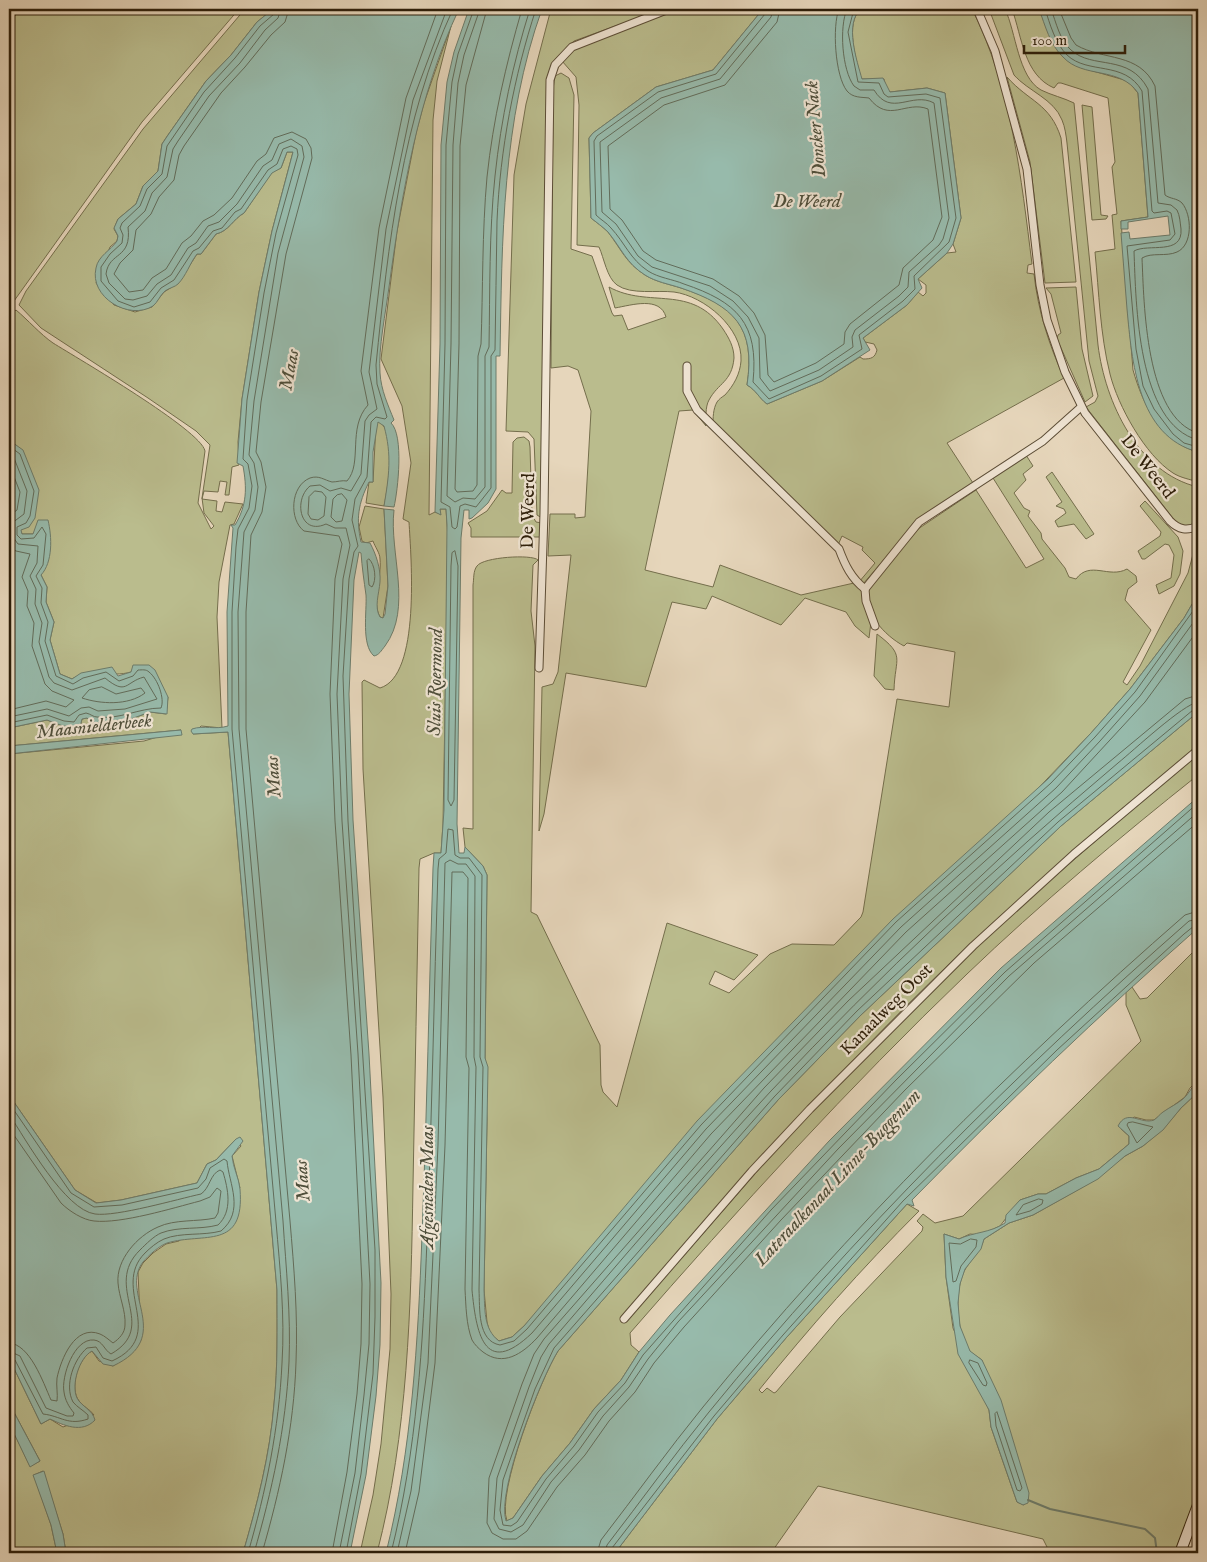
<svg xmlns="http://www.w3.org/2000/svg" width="1207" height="1562" viewBox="0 0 1207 1562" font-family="'IM FELL English',serif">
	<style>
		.green { fill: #babc8d; stroke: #746e4c }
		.water { fill: #97baab; stroke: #6d7c6b }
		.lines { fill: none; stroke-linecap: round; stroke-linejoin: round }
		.shore { stroke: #626c5a; stroke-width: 1 }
		.stream { stroke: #6d7c6b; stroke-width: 2 }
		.street-casing { stroke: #5c4d36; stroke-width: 9 }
		.secondary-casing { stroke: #2e1f0a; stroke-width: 12 }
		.street { stroke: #efe4d3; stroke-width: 7 }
		.secondary { stroke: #efe4d3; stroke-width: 10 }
		.labels { text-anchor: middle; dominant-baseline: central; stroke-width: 4.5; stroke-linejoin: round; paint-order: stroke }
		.street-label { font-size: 18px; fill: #2e1f0a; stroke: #efe4d3 }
		.water-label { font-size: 19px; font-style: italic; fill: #4e4e3a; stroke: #efe4d3 }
	</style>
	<rect width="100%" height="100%" fill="#e6d6bb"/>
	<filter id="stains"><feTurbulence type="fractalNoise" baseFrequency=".004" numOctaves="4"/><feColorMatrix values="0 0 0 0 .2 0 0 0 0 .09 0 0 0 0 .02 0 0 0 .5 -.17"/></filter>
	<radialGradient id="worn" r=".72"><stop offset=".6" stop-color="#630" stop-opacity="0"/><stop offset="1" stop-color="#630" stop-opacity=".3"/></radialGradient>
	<g class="green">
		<polygon points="20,9 239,9 142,122 9,308 9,24"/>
		<path d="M 245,9 L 273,9 L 257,22 L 231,55 L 206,81 L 168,135 L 162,144 L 158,171 L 143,186 L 136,204 L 118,219 L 114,229 L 118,236 L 117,241 L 110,247 L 96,283 L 114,305 L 135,312 L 145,309 L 152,307 L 164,292 L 172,287 L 186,271 L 197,254 L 201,254 L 216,234 C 229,231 233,219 244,213 L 272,172 L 281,168 L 287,152 L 293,152 L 272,231 L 259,292 L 242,399 L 238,442 L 239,465 L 232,467 L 229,495 L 225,495 L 227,482 L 220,481 L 218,492 L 204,491 L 202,499 L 217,501 L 216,511 L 222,512 L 225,502 L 243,504 L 234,524 L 230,525 L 219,582 L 217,617 L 222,728 L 201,726 L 193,734 L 228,732 L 277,1290 C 277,1328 278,1366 274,1404 C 270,1455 257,1505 243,1553 L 66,1553 L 63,1534 L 43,1471 L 34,1475 L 51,1525 L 57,1553 L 9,1553 L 9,1423 L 30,1466 L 40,1461 L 9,1403 L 9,1358 L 41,1424 L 50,1419 L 63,1427 L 94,1415 C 90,1409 83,1407 79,1401 C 69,1388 78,1358 92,1351 L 99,1361 L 113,1366 L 134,1350 L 141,1340 L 138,1272 L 143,1263 L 153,1253 L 166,1244 L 179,1241 L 240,1188 L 232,1156 L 241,1146 L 236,1139 L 216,1160 L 207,1164 L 197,1183 L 121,1200 L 97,1203 L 75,1190 L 9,1095 L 9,754 L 144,741 L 181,730 L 9,746 L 9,728 L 47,720 L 63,726 L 80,727 L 82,719 L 87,718 L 93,723 L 128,720 L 150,712 L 166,714 L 168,697 L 131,672 C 111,678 88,668 72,679 L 60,674 L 50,640 L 54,622 L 46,602 L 47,587 L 41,575 L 33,534 L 22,534 L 20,530 L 23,451 L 9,440 L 9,316 L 16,310 C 28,320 40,334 53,343 C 77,358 201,430 205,451 L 198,503 L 211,529 L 214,526 L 204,513 L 202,498 L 210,445 L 196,431 L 148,398 L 41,328 L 19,305 L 26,291 L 143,129 Z"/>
		<polygon points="551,9 662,9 574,41 556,58 547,85 542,518 537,515 534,439 528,432 506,431 514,175 526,104"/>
		<path d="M 675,9 L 763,9 L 713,70 L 656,87 L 593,133 L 589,138 L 591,218 C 596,222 603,227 608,232 C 621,249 626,263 645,275 C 656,282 669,284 681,288 C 734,305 756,327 747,385 C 756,390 759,398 767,404 L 822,381 L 860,357 L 863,359 C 871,359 875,358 877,350 L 874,344 L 865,342 L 863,338 L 907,305 L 918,292 L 923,296 L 926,293 L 926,285 L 918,279 L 947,253 L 956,252 L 953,244 L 961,218 L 945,93 L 927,88 L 890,92 L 886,88 L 884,79 L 861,79 C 857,61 844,23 861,9 L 972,9 C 1012,89 1021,177 1032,264 L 1028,265 L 1027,273 L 1034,274 C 1038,311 1049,345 1064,378 L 947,443 L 973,483 L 918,520 L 863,584 L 859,582 L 875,563 L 862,550 L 863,547 L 842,536 L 838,545 L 713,425 C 713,418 713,409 717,402 C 719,399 722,397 725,395 C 734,385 740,374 741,361 C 743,328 704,296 674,292 C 657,290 631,295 617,285 C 607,278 604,258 599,247 L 577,245 L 579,105 L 576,77 L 562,61 L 575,48 L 586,43 L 659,17 Z"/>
		<path d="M 989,9 L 1005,9 C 1016,32 1018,77 1041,90 C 1051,95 1064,98 1074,103 L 1098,345 C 1105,402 1138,473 1198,487 L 1198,522 C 1190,527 1184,527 1176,522 L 1086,407 L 1095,402 L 1098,396 L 1089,361 L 1067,143 C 1066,135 1065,127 1062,120 C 1054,99 1028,91 1014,75 Z"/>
		<path d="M 1012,9 L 1039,9 L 1046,26 L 1079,67 L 1128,81 L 1138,93 L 1148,217 L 1121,221 L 1133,370 C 1143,405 1161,442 1198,452 L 1198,482 C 1189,479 1181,478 1173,473 C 1145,455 1118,406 1110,374 C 1100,334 1099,292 1095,252 L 1115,249 L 1112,215 L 1117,214 L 1112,167 L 1115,162 L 1108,98 L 1061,83 L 1058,83 L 1054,88 C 1024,75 1022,37 1012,9 Z"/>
		<path d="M 451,26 L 437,81 L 433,120 L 429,515 L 435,512 L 440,514 L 440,509 L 446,509 L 448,538 L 443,824 L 441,853 L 434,853 L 420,859 L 419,868 C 417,974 415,1079 413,1185 C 411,1308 408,1434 377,1553 L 360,1553 L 373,1495 L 381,1444 L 390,1349 L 391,1294 L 383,1097 L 363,769 L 362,682 L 364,680 L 380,688 C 421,676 411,557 409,522 L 403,519 L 411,463 L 402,406 L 381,359 L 397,231 L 416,133 L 424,103 Z"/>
		<path d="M 561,73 L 569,78 L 574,95 L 571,249 L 592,256 L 612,313 L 614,316 L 622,315 L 628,330 L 666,317 C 660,296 632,305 615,308 L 609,287 C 649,309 691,283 723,329 C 729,338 734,347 734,358 C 732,382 718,383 709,400 C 705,407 706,419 706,426 L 693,410 L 679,411 L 645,570 L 713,587 L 720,565 L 801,595 L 854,583 L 863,592 L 871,622 L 869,638 L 855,626 L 846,612 L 805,598 L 781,625 L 712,596 L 706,609 L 672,602 L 646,687 L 566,673 L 544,814 L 539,831 L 542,687 L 553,684 L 558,672 L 571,555 L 548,556 L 550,514 L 575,514 L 575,518 L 585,517 L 591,411 L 578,370 L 568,366 L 551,368 L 553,89 L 555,76 Z"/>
		<path d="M 1007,77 C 1029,102 1050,103 1061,138 L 1076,282 L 1045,283 L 1030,162 Z"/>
		<polygon points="1082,105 1092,107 1101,215 1108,216 1106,219 1092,220"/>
		<polygon points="1076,287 1082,349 1093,396 1085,402 1057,339 1058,335 1061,333 1051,294 1046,288"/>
		<path d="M 379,421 C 397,434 388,487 384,506 L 366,503 L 369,482 L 373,482 L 376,424 Z"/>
		<polygon points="524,437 529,441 530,447 532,515 536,522 542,523 540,537 471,537 471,528 468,523 487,511 502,490 506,493 512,493 513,442 517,438"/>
		<path d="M 1026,455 L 1033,466 L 1023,474 L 1026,480 L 1014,493 L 1024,508 L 1030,511 L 1028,516 L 1041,533 L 1042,539 L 1065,568 L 1069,577 L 1076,579 C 1090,560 1109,579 1127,569 L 1136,576 L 1137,582 L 1128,589 L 1125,600 L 1151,630 L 1123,682 L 1127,685 L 1140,666 L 1188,573 L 1196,543 L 1198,542 L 1198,594 L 1184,618 L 1130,689 L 1091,733 L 524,1326 L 512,1337 L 499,1341 L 490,1334 L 487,1322 L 484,1290 L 487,1120 L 485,1058 L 487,875 L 483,866 L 465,847 L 463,828 L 473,829 L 473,585 C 474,579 473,571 477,566 C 483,557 532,554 538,560 L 533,565 L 531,611 L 535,646 L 531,912 L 537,915 L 600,1045 L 601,1085 L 603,1092 L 617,1107 L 667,923 L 758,955 L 734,980 L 715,971 L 709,984 L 729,993 L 770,954 L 792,944 L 834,945 L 861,917 L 863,912 L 897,699 L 949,707 L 955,652 L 907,643 L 904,646 C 885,636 861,611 869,588 L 918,529 L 976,490 L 1026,568 L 1044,559 L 993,478 Z"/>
		<polygon points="1052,472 1094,534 1086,539 1074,524 1058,527 1055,521 1066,513 1064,509 1056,506 1062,502 1046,477"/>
		<polygon points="1145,501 1178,537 1183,551 1180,574 1174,586 1159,594 1156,585 1171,578 1174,555 1169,545 1165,544 1145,559 1142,559 1138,551 1160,536 1161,532 1140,506"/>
		<path d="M 365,506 L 384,509 L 388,586 L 383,618 L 380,617 C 371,601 382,577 380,559 C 380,553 375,547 373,541 L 366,543 L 362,541 L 359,527 Z"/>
		<path d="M 877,634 C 906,656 895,657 894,690 L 885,689 L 874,676 Z"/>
		<path d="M 1198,712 L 1198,747 C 1074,847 954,953 845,1069 C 769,1151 696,1236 622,1319 L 625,1323 L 795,1128 L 984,938 L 1198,752 L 1198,775 C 1120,837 1039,905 967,974 C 849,1087 738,1209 630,1333 L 631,1345 L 639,1352 L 621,1380 L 594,1409 L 570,1443 L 542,1476 L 513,1518 L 507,1521 C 496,1493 541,1378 558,1351 L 778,1100 L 861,1015 L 1061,826 Z"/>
		<path d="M 1198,947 L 1198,1080 L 1190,1088 L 1185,1097 L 1154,1120 L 1146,1120 L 1134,1117 L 1121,1129 L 1129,1136 L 1129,1144 L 1099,1169 L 1076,1178 L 1046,1194 L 1038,1194 L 1020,1200 L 1000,1226 L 980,1235 L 970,1234 L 959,1239 L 944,1234 L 946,1277 L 953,1328 L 989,1410 L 991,1427 L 1017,1502 L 1024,1505 L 982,1360 C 978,1357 972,1354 969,1350 C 956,1333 954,1286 966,1268 C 973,1257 980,1252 984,1239 L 1009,1223 L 1033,1215 L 1088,1184 L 1125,1156 L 1143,1146 L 1163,1129 L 1181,1108 L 1198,1092 L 1198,1494 L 1176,1553 L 1050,1553 L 1043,1539 L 818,1486 L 771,1553 L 615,1553 L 717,1419 L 786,1338 L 907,1204 L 919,1211 C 862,1268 809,1328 759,1390 L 762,1393 L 767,1388 L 774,1393 L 776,1392 L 840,1317 L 922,1231 L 923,1227 L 917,1221 L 923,1214 L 935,1223 L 963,1216 L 1141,1041 L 1126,1005 L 1126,992 L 1132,987 L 1140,999 L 1147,998 Z"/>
	</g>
	<g class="water">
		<path d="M 273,9 L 459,9 C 418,96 402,192 389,287 C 386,311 378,349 380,373 C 381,390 388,405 394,420 L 391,423 C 404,435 398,490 394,507 L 384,506 C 389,476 392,455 384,426 L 378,422 L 373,452 L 373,482 L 369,482 C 358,504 356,519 361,542 L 370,543 C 376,554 381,569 380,582 C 379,594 374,607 380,617 L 383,618 L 385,614 L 388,586 L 384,509 L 394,510 C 389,553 413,608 385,646 C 381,651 379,655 374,656 C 361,645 367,611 366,595 C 364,581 362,567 361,553 L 359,552 L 354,580 L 349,694 L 353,820 L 369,1054 L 381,1283 L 380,1345 L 376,1396 L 366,1475 L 350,1553 L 243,1553 C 257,1505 270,1455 274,1404 C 278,1366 277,1328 277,1290 L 228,732 L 193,734 L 191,731 L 192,729 C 204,725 215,730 228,726 L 227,612 L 233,528 L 231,525 L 235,525 C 247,505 247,488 243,466 L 237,463 L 242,399 L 259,292 L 272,231 L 293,152 L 287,152 L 281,168 L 272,173 L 244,213 C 233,219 229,231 216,234 L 201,254 L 197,254 C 190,263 186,276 178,284 C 175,287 169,288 165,291 C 160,295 158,302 153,306 C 129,321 89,297 96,268 C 98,256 111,250 117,241 L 118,236 L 114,228 L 118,219 L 136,204 L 143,186 L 158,171 L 162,144 L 168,135 L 206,81 L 231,55 L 257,22 Z"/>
		<path d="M 469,9 L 542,9 C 502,121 502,239 500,356 L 496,356 L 496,489 L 488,503 L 472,518 L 469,519 L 469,510 L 464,510 L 461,538 L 457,824 L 459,853 L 464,853 L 465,847 L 483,866 L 487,875 L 485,1058 L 488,1067 L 484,1290 C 485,1308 483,1329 499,1341 L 512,1337 L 524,1326 L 697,1121 L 893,919 L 1048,779 L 1091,733 L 1130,689 L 1184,618 L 1198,594 L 1198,712 L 1061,826 L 861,1015 L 778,1100 L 558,1351 C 541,1378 496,1492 506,1521 L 513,1518 L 542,1476 L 570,1443 L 594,1409 L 621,1380 L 639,1352 L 670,1315 L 829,1141 L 1001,968 L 1198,797 L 1198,928 C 1099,1015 1004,1106 912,1200 L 914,1206 L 907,1204 L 786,1338 L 717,1419 L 615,1553 L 386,1553 C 412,1449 418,1342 422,1235 C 427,1113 429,991 433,868 L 434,853 L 441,853 L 444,810 L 447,525 L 446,509 L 440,509 L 441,515 L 435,512 L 440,344 L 441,145 L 447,82 L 454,52 Z"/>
		<path d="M 763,9 L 861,9 C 844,23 857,61 862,79 L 883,78 L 890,92 L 927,88 L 945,93 L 961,218 L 953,244 L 947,253 L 918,279 L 922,288 L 907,305 L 863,338 L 870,350 L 822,381 L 767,404 C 759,398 756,390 747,385 C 756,327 734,306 681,288 C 669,284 656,282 645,275 C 626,263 622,249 608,232 C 603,227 596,222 591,218 L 589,138 L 593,133 L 656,87 L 713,70 Z"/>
		<path d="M 1039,9 L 1198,9 L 1198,452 C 1137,436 1132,361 1127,309 C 1125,284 1123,258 1121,233 L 1129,232 L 1130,239 L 1170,235 L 1168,216 L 1128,222 L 1128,229 L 1121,229 L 1121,221 L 1148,217 L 1138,93 C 1120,66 1083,79 1063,57 C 1050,45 1045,25 1039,9 Z"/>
		<path d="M 9,440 L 23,450 L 39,490 L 35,518 L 29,527 L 21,530 L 22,534 L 33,534 L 38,520 L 48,520 C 52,537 53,562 41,575 L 47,587 L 46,602 L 54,622 L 50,640 L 60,674 L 72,679 L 81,673 L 112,667 L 118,676 L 131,672 L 133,665 L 149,665 L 155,670 L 168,697 L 167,714 L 150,712 L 128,720 L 93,723 L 87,718 L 82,719 L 80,727 L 63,726 L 47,720 L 9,728 Z"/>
		<polygon points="181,730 182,735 9,754 9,746"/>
		<path d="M 1198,1080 L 1198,1092 L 1181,1108 L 1163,1130 L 1143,1146 L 1125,1156 L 1098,1179 L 1033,1215 L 1009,1223 L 984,1239 L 981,1249 L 965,1269 L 960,1284 L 958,1303 L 960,1326 L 970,1351 L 982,1360 L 1001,1400 L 1029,1493 L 1028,1503 L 1023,1505 L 1017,1502 L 991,1427 L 989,1410 L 958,1354 L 946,1277 L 944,1234 L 959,1239 C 974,1232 990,1233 1005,1223 L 1006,1215 L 1020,1200 L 1038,1194 L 1046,1194 L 1076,1178 L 1099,1169 L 1129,1144 L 1129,1136 L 1118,1126 C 1127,1108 1141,1125 1154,1120 C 1157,1118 1160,1114 1163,1112 C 1170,1107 1177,1104 1183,1099 C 1189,1094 1192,1086 1198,1080 Z"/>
		<path d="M 9,1095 L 75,1190 L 96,1203 L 121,1200 L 197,1183 L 207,1164 L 216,1160 L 236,1139 L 240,1137 L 243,1141 L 232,1156 C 233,1168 239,1178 240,1189 C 245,1251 204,1232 167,1243 C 159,1246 149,1255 143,1262 C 119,1293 175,1337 113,1366 L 103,1364 L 92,1351 C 79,1358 71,1385 77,1398 C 82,1407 92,1409 95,1420 C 82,1434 63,1425 50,1419 L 41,1424 L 9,1358 Z"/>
		<polygon points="9,1403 40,1461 30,1467 9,1423"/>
		<polygon points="44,1471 63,1534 66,1553 57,1553 51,1525 33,1475"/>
	</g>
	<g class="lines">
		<g class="shore">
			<path d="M 474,9 L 458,54 L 452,82 L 446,145 L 445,344 L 441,502 L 450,507 L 452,527 L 455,529 L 457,527 L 460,506 L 465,504 L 476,507 L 491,488 L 491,356 L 495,350 C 496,307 496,264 497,221 C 500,150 514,76 536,9"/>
			<path d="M 480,9 L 464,55 L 458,83 L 453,145 L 451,344 L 447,496 L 455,502 L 463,498 L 475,499 L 485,487 L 485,356 L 489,347 C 490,290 489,233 495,176 C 501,119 513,63 530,9"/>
			<path d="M 487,9 L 466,85 L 460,146 L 459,344 L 455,489 L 457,492 L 473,491 L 477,485 L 478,356 L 481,344 C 483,289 482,232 487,177 C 493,120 506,64 522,9"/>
			<path d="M 767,9 L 765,14 L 716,74 L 658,92 L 597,136 L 594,141 L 596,215 C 601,220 607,223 611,228 C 625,243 630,259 648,271 C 659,278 672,279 684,284 C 737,302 759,323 753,382 L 769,399 L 821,376 L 862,349 L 859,335 L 903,301 L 915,289 L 914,276 L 949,242 L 956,218 L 940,98 L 926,94 L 888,97 L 884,94 L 879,83 L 858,82 L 848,32 L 854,9"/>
			<path d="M 773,9 L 771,17 L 720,79 L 661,98 L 600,142 L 602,212 L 616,224 L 638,256 L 652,267 L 710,286 L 733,301 L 748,317 L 759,338 L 760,378 L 770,391 L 819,370 L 853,347 L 852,337 L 855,330 L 899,296 L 908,287 L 909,272 L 939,245 L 943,239 L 949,218 L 934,103 C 912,91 891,118 874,90 L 860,90 L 854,86 C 842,70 839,27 847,9"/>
			<path d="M 780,9 L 777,22 L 725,85 L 664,105 L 608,146 L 610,209 L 622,220 L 643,251 L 656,260 L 713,279 L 739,296 L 754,313 L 765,335 L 768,375 L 774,382 L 816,363 L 844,344 L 845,332 L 850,324 L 899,285 L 903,268 L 933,240 L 942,217 L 928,109 C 906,100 889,124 869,98 C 861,97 853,98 847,91 C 835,76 832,26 839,9"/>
			<path d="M 1045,9 C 1050,24 1055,43 1067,55 C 1088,75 1124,60 1142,91 L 1152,211 L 1154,213 L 1167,211 L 1171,213 L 1175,234 L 1170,240 L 1127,246 L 1136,349 L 1143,386 L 1154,409 L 1173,434 L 1184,443 L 1198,447"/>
			<path d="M 1051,9 C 1056,22 1060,41 1071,50 C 1093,70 1129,53 1148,89 L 1158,203 L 1171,205 L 1177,210 C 1180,216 1180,222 1181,229 C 1183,256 1148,243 1134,251 C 1136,303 1137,424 1198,440"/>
			<path d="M 1059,9 L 1071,38 L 1076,45 C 1104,61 1139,52 1155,86 L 1165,195 C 1170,199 1177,198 1182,203 C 1192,215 1193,245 1177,252 C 1166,257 1152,252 1142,258 C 1144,302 1145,418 1198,433"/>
			<path d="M 9,446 L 20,454 L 34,491 L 30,516 L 26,523 L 17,527 L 17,535 L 21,539 L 34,538 L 42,527 L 46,534 L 43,565 L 36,576 L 42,588 L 41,603 L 48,622 L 45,641 L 56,676 L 73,684 L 83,678 L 106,672 L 119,681 L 133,676 L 138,670 C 142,670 146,669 149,672 C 158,679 165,699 161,708 C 139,708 119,720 97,717 C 93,717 91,714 86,713 L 79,715 L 74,722 L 64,721 L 47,715 L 9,723"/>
			<path d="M 9,454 L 14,458 L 27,491 L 24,514 L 12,523 L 10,533 L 18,544 L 38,546 L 37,563 L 30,576 L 36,589 L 35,604 L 42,623 L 39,642 L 49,677 L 54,683 L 72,690 L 105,678 C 127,696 125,682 144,677 L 157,699 L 125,709 L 98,711 L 89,707 L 81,708 L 69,716 L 47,709 L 9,717"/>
			<polyline points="9,464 20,492 17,510 9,516"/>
			<polygon points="315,491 322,492 326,497 324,516 318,520 311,519 308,514 309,497"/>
			<polygon points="342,494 347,500 342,521 336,522 331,517 333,499 337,495"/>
			<polyline points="9,547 16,551 30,554 22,577 28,591 27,606 34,623 32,646 45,684 52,691 74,700 66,707 46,701 9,710"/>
			<polygon points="455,551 458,566 454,800 451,806 448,800 451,566 452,553"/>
			<path d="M 369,559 C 375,564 377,580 372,587 L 369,585 L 367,561 Z"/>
			<path d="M 102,687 L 116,694 L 141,688 L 145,693 C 128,706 100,704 82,698 L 89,690 Z"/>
			<polyline points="1198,695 1185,699 1049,812 848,1001 764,1088 544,1339 534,1354 522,1384 489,1478 487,1523 492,1533 503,1539 516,1539 527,1531 557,1487 585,1455 609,1421 635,1392 654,1363 684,1327 781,1220 905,1090 1034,963 1198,822"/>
			<path d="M 1198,702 C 1183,704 1133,751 1118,763 C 997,865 880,975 771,1091 C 695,1173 622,1259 549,1344 L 541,1357 L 529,1387 L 497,1478 L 494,1519 L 499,1529 L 511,1532 L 523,1525 L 551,1482 L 579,1450 L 603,1416 L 629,1387 L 648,1359 L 678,1322 L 838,1149 L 1009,976 L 1198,812"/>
			<polyline points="1198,709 1193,710 1058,822 857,1011 774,1097 554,1348 535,1389 503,1480 500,1510 503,1525 511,1526 517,1522 546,1479 574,1446 598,1412 625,1383 643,1355 771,1210 896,1080 1005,972 1198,803"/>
			<path d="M 9,1103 L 71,1193 L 94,1207 L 122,1205 L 198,1188 L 206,1179 L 210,1168 L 224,1159 L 227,1161 C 229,1184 245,1211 221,1231 C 203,1236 181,1232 164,1239 C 157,1242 150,1248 145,1253 C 110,1288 169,1335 112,1361 L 103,1358 L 96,1347 L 87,1348 C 74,1359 64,1385 73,1402 C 77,1407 83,1410 88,1415 L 88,1419 C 68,1426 61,1416 43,1414 L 15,1360 L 9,1357"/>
			<path d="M 9,1114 C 26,1140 65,1210 95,1214 C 116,1217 178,1199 201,1194 C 210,1188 210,1174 220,1170 L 223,1172 C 228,1189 233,1211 218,1225 C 200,1230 179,1226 161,1233 C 154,1236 146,1244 140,1250 C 102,1287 160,1326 111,1354 C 104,1350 103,1341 94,1340 C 74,1338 61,1377 64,1392 C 65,1400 69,1407 74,1413 L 73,1416 L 67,1416 L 46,1408 L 20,1356 L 9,1351"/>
			<polygon points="1133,1122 1153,1127 1137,1143 1127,1125 1128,1123"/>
			<path d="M 9,1128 L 61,1203 C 69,1211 83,1220 94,1221 C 121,1224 173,1208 200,1201 L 210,1197 L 217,1188 L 221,1191 L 218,1213 L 215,1218 C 197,1222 175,1219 158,1227 C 137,1236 116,1260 118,1283 C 119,1297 126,1311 125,1325 C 125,1333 119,1339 113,1343 C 109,1340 105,1336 100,1334 C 75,1324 61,1359 57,1378 C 56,1386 58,1394 57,1401 L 51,1400 C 43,1382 30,1344 9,1343"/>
			<polygon points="1039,1199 1043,1200 1042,1204 1030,1211 1016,1215 1023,1205"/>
			<polygon points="971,1239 977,1240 976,1247 961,1266 956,1281 953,1282 949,1243 960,1244"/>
			<polygon points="970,1360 978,1363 987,1383 986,1386 983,1385 969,1363"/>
			<polygon points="997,1412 1022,1488 1020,1491 1017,1490 996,1426 995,1414"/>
			<path d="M 248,1553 C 266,1491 279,1428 282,1363 C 285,1316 280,1268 276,1222 L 232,729 L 232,612 L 236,547 L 238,529 L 249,508 L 252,486 L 248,464 L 243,459 L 247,400 L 264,293 L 276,233 L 298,155 L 297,149 L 291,146 L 283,149 L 277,164 L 268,170 L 241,209 L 235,212 L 222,228 L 213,231 L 199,248 L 193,251 L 174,280 L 161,288 L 150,302 L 134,307 L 118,301 L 101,281 L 101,267 L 110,254 L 122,243 L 123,235 L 120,228 L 122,223 L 140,206 L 147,189 L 162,174 L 167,146 L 204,92 L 235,58 L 260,26 L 274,14 L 275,9"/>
			<path d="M 254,1553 C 272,1491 286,1427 289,1362 C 291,1315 286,1268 283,1221 L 239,729 L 238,612 L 244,532 L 255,510 L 258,487 L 254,463 L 249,455 L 254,401 L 278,253 L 304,157 L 302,146 L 291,139 L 279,144 L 272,160 L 263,166 L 237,204 L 219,222 L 208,226 L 196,243 L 188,248 L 171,275 L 157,284 L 147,296 L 133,300 L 125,299 L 109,283 L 106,274 C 109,251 132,260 128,227 L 145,211 L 152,193 L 167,177 L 173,149 L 178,141 L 209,96 L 240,63 L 265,30 L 278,18 L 281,9"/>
			<path d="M 262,1553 C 280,1491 294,1427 296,1362 C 298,1315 294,1268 290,1221 L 246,729 L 246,612 L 251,535 L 262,512 L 266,487 L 261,462 L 256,452 L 261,402 L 286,254 L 312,158 L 311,148 L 306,139 L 292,132 L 274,138 L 266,154 L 257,161 L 232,198 L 214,215 L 203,221 L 191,236 L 182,243 L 166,269 L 152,278 L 143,290 L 129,292 L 114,274 L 120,263 L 133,250 L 136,230 L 151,214 L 159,197 L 174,180 L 179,155 L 184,146 L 221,93 L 245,67 L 271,35 L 285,22 L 289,9"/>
			<path d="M 332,1553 L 347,1472 L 357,1394 L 361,1344 L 362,1284 L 351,1055 L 335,821 L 330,694 L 335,579 L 342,544 L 339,536 L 304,531 C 289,520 290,486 310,478 C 319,475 324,480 332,482 C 337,482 342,480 347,481 C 363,463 347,428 368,405 L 361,371 L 379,228 L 406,98 L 438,9"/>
			<path d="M 339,1553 L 355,1473 L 364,1395 L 369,1344 L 370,1284 L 358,1054 L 342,821 L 337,694 L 343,579 L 350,545 L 346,528 L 335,528 L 326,524 C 300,536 293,500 310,486 L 320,485 L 330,491 L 341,488 L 351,491 L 361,474 L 365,421 L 369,415 L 377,409 L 369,372 L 386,229 L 413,100 L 447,9"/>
			<path d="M 346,1553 L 361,1474 L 373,1374 L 375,1317 L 375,1250 L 348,821 L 343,676 L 349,579 L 354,552 L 358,546 L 352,520 L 355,499 L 367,477 L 371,422 L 376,417 L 385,419 L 387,417 L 377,384 L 376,365 C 388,245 402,119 453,9"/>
			<path d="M 391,1553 C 417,1450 423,1345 427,1239 C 432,1116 434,992 438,869 L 439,859 L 446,853 L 448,829 L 453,830 L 455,855 L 460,858 L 469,858 L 482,875 L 480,1057 L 483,1067 L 479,1290 C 480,1308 477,1341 500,1345 L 514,1341 L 527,1329 L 701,1125 L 896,922 L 1051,783 L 1095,737 L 1135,692 L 1198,604"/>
			<path d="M 397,1553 L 411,1491 L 428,1363 L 438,1145 L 445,863 L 450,860 L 458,864 L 466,864 L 475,876 L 474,1057 L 476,1067 L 472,1290 C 476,1330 483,1380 532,1333 L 706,1129 L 901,927 L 1056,788 L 1100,741 L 1140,696 L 1198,616"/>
			<path d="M 405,1553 L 419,1492 L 435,1363 L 445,1145 L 452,872 L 463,872 L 468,878 L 466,1057 L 469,1068 L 465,1289 C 466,1306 466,1324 472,1340 C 475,1345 478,1348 483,1352 C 503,1367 522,1354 537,1338 L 711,1134 L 906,932 L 1062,792 L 1145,702 L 1198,630"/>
			<path d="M 597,1553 L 601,1540 C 635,1496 668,1450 703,1407 C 848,1229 1012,1066 1185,915 L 1198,911"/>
			<path d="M 605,1553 L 607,1545 C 641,1501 674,1455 709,1412 C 854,1234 1017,1072 1189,921 L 1198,919"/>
			<polyline points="611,1553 612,1548 714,1416 783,1335 903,1201 1057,1050 1184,934 1194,926 1198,925"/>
		</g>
		<polyline class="stream" points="1028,1500 1050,1509 1145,1529 1155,1538 1157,1553"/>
		<defs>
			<g id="street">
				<path d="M 977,9 L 995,51 L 1027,169 L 1040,285 L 1047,320 L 1065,372 L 1085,413 L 1170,521 C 1179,530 1187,531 1198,526"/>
				<path d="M 687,366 L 687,391 L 697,410 L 839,549 C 845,565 851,578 865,589"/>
				<polyline points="865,589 919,522 1043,441 1081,407"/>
				<polyline points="865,589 866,601 875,626"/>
				<polyline points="539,668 544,513 550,80 555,65 572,47 669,9"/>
				<polyline points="624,1319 752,1171 810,1109 973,946 1074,854 1198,750"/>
			</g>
			<polyline id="secondary" points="1180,1553 1198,1505"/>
		</defs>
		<use href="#street" class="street-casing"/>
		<use href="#secondary" class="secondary-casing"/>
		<use href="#street" class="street"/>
		<use href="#secondary" class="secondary"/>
	</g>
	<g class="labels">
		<g class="street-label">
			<text transform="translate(1147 467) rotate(52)">De Weerd</text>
			<text transform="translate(529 511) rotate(-89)">De Weerd</text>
			<text transform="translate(887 1010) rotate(-45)">Kanaalweg Oost</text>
		</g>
		<g class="water-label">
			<text transform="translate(816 129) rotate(-95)">Doncker Nack</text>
			<text x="807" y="202">De Weerd</text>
			<text transform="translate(290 370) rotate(-79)">Maas</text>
			<text transform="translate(436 682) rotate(-89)">Sluis Roermond</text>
			<text transform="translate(94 727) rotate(-6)">Maasnielderbeek</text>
			<text transform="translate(274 777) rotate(-94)">Maas</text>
			<text transform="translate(838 1178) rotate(-47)">Lateraalkanaal Linne-Buggenum</text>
			<text transform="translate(303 1181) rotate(-94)">Maas</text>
			<text transform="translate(428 1187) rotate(-90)">Afgesneden Maas</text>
		</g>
	</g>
	<rect width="1207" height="1562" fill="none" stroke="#e6d6bb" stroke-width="30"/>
	<rect x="10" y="10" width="1187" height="1542" fill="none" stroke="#2e1f0a" stroke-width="2.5"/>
	<rect x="15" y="15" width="1177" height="1532" fill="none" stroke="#2e1f0a"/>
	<path d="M1024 45v8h101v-8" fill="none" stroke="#2e1f0a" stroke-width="2.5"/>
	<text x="1032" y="45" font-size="15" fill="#2e1f0a" stroke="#efe4d3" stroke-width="4" paint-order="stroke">100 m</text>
	<rect width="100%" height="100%" filter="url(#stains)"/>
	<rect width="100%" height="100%" fill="url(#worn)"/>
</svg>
